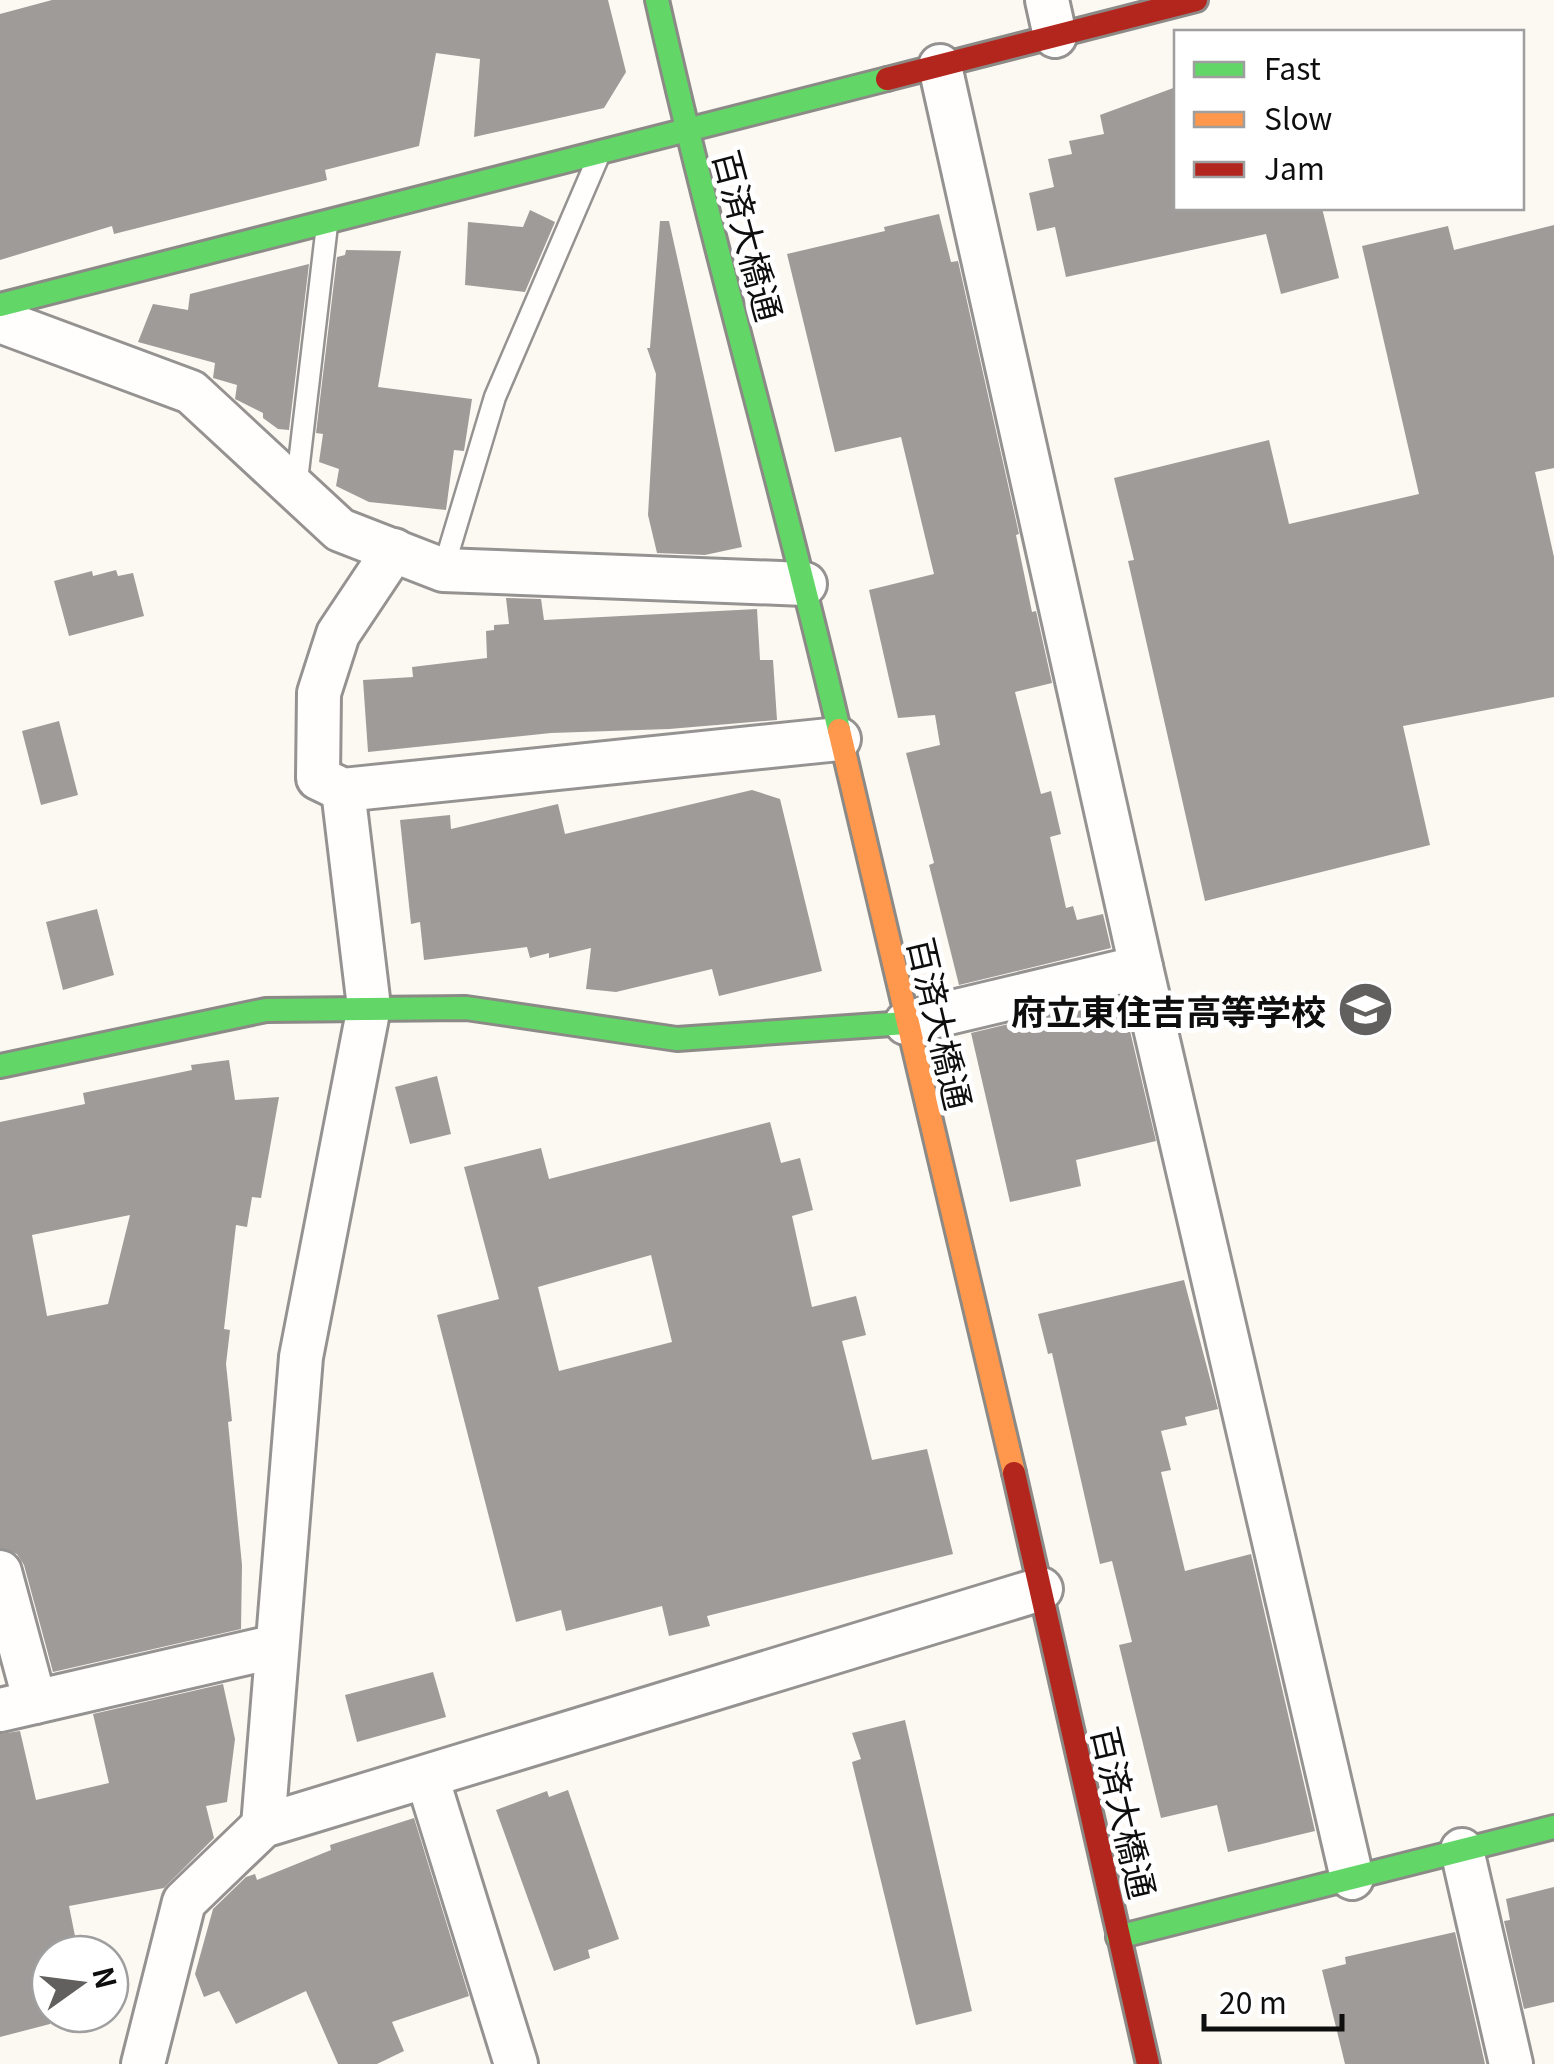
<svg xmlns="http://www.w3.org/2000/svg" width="1554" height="2064" viewBox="0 0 1554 2064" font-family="Georgia,'Noto Sans JP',serif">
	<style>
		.building { fill: #9f9b98; fill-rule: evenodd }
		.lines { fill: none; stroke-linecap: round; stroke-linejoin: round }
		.lane-casing { stroke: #959391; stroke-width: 25 }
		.street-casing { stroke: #959391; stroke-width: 48 }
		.fast-casing { stroke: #8c8a87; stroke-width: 28 }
		.slow-casing { stroke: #8c8a87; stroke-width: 28 }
		.jam-casing { stroke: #8c8a87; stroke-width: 28 }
		.lane { stroke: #fffefd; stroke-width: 20 }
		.street { stroke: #fffefd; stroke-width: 42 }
		.fast { stroke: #63d668; stroke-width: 22 }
		.slow { stroke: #ff974d; stroke-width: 22 }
		.jam { stroke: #b3261e; stroke-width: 22 }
		.labels { text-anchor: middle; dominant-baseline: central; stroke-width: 10; stroke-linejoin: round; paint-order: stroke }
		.street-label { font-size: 35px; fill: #0e0e0e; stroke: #fff }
		.poi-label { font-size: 35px; font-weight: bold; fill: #0e0e0e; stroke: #fff; text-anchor: end }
	</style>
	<rect width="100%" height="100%" fill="#fcf8f2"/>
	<g class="building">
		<polygon points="52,0 608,0 626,72 604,108 474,137 480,59 436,53 419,146 325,170 327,180 114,234 112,226 0,260 0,14"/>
		<polygon points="1176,87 1176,208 1322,208 1339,278 1281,294 1266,234 1066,277 1055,227 1037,231 1029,193 1054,187 1048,159 1072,154 1069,141 1104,134 1100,115"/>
		<polygon points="530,210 555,222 525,292 465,285 468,222 523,227"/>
		<polygon points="939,214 951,262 958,261 1019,534 1016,535 1032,612 1036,611 1052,683 1015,692 1041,794 1051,791 1061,834 1050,837 1066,908 1073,906 1077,920 1103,914 1111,948 959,985 929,865 934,863 906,753 940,745 935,715 898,718 869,590 934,574 901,437 835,452 787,254 885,231 884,227"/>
		<polygon points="660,221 669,221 742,547 705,555 657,553 648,515 656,374 647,348 650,348"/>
		<polygon points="1554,225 1554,468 1535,472 1554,557 1554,697 1403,726 1430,845 1205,901 1128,561 1134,560 1114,478 1269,440 1289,524 1419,494 1362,246 1448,226 1454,250"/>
		<polygon points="346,250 401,251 378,387 472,399 464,451 454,450 446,510 369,502 336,486 339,469 319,462 323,434 316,433 337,257 345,255"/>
		<polygon points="309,264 289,430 278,429 263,418 263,413 235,399 237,385 213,378 215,363 138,342 153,304 188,310 190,294"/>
		<polygon points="116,570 118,576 133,573 144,616 69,636 54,581 92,571 93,576"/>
		<polygon points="506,598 541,599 544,620 757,609 760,660 773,660 777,720 669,729 551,733 368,752 363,680 413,677 412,667 487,658 486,631 494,630 494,625 509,624"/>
		<polygon points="59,721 78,795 41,805 22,731"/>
		<polygon points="752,790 780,799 822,971 719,996 712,969 616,992 586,989 591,948 549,958 549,953 530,958 527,947 424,960 420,922 411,924 400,820 450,815 451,829 558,804 565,834"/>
		<polygon points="97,909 114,975 63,990 46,922"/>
		<polygon points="1122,997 1156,1141 1076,1160 1081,1186 1010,1202 971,1033"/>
		<path d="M 229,1060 L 235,1100 L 279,1097 L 261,1198 L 252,1197 L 247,1227 L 236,1225 L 224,1329 L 230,1330 L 226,1364 L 232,1421 L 228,1422 L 242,1565 L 241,1629 L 53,1672 L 24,1565 L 17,1554 L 0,1548 L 0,1122 L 85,1104 L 83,1093 L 192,1070 L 191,1065 ZM 130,1215 L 108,1304 L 47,1316 L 32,1235 Z"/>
		<polygon points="437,1076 451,1134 410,1144 395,1087"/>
		<path d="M 770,1122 L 781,1163 L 800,1158 L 813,1210 L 792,1216 L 812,1307 L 856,1296 L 866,1335 L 842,1341 L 872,1460 L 927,1449 L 953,1554 L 707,1616 L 710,1626 L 669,1636 L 662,1606 L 566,1631 L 561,1610 L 516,1622 L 437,1315 L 499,1299 L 464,1167 L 541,1148 L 549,1179 ZM 651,1255 L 672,1342 L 559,1371 L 538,1287 Z"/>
		<polygon points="1184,1280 1218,1409 1185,1417 1187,1425 1161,1431 1171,1470 1161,1472 1185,1571 1251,1554 1315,1831 1228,1852 1217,1805 1161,1818 1119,1645 1132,1642 1112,1561 1100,1564 1052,1353 1048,1354 1038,1314"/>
		<polygon points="433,1672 446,1717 357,1742 345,1695"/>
		<polygon points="223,1684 235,1739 227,1802 206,1806 214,1838 164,1888 69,1906 77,1946 50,1951 50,2024 0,2037 0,1734 20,1731 36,1800 109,1783 93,1714"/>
		<polygon points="905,1720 972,2011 916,2025 852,1762 861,1759 852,1733"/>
		<polygon points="568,1790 619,1939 588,1950 590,1958 554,1971 496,1810 547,1791 549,1797"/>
		<polygon points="414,1818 469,1996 392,2022 404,2051 377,2064 338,2064 306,1991 236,2024 219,1991 204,1997 195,1974 213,1909 246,1877 255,1874 257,1880 331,1850 330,1845"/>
		<polygon points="1554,1887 1554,2002 1524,2009 1504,1921 1510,1920 1506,1899"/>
		<polygon points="1455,1932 1485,2064 1345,2064 1322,1970 1346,1964 1345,1957"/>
	</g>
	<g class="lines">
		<defs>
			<g id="lane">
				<polyline points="296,489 327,225"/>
				<polyline points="443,570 495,397 597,160"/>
			</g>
			<g id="street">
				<polyline points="1047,0 1055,36"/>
				<polyline points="940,66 1141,967 1352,1878"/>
				<polyline points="0,321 191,392 340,530 443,570 805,584"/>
				<polyline points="394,550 338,634 319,693 318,778 343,790 839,739"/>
				<polyline points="906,1023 1141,967"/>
				<polyline points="0,1572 35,1702"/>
				<polyline points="0,1710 277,1646"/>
				<polyline points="427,1777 516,2064"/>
				<polyline points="263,1826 301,1357 369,1007 343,790"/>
				<polyline points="1462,1850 1511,2064"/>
				<polyline points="143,2064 184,1902 263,1826 1041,1589"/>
			</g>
			<g id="fast">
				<path d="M 657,0 C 712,245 782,485 839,730"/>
				<polyline points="0,305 887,79"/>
				<polyline points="0,1066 266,1010 466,1008 677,1039 906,1023"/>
				<polyline points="1118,1937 1554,1827"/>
			</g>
			<polyline id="slow" points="839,730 1014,1473"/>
			<g id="jam">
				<polyline points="887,79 1196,0"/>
				<polyline points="1014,1473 1148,2064"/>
			</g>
		</defs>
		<use href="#lane" class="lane-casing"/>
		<use href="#street" class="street-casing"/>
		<use href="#fast" class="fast-casing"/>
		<use href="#slow" class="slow-casing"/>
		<use href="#jam" class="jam-casing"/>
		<use href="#lane" class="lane"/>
		<use href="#street" class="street"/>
		<use href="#fast" class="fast"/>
		<use href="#slow" class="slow"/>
		<use href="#jam" class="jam"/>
	</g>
	<defs>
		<symbol id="school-disc" viewBox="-11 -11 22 22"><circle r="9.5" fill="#61605e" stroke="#fff"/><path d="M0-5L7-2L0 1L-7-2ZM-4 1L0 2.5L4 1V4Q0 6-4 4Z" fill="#fff"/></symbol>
	</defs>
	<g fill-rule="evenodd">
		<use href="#school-disc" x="1334" y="978" width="63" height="63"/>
	</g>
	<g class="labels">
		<g class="street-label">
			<text transform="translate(750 235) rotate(75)">百済大橋通</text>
			<text transform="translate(942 1023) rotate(77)">百済大橋通</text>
			<text transform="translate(1126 1812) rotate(77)">百済大橋通</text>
		</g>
		<g class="poi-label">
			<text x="1326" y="1009">府立東住吉高等学校</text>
		</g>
	</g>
	<rect x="1174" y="30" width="350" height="180" fill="#ffffff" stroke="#9f9f9f" stroke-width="2.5"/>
	<rect x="1194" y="62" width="50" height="15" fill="#63d668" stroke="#9f9f9f" stroke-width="2.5"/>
	<text x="1264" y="80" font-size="30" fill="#0e0e0e">Fast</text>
	<rect x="1194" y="112" width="50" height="15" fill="#ff974d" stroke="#9f9f9f" stroke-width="2.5"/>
	<text x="1264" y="130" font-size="30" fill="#0e0e0e">Slow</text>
	<rect x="1194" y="162" width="50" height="15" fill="#b3261e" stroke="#9f9f9f" stroke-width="2.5"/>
	<text x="1264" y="180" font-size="30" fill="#0e0e0e">Jam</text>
	<g transform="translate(80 1984) rotate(76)"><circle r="48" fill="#ffffff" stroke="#9f9f9f" stroke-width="2.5"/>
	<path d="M0-8L18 38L0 25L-18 38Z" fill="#61605e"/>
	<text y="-15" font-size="28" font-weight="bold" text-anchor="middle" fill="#0e0e0e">N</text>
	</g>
	<path d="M1204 2014v15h138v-15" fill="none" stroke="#0e0e0e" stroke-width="5"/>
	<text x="1219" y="2014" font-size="30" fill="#0e0e0e" stroke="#ffffff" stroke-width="8" paint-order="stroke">20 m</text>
</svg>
